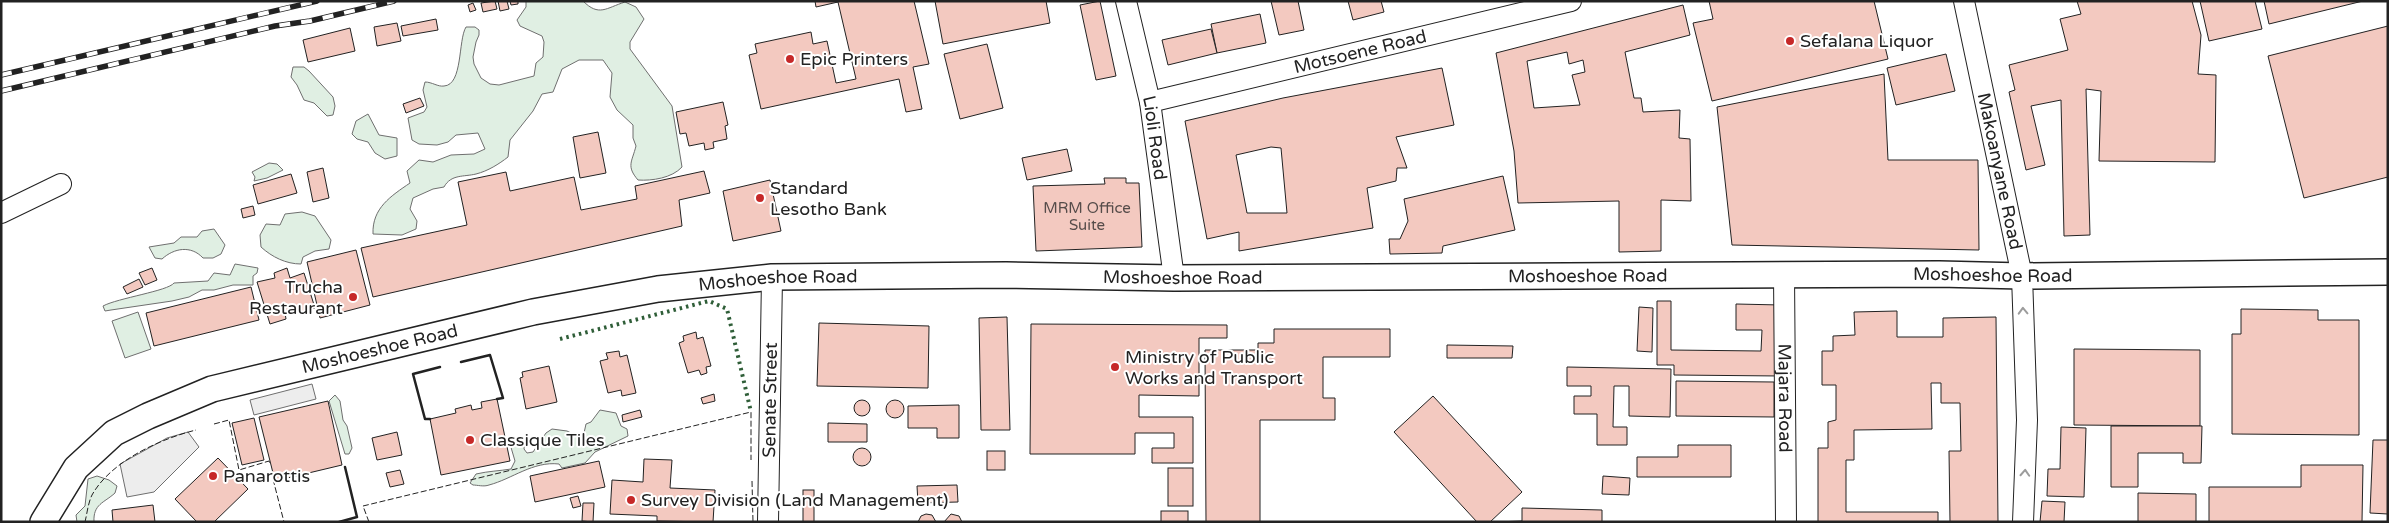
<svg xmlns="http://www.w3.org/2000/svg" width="2389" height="523" viewBox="0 0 2389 523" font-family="'Varela Round',sans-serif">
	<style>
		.green { fill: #e0efe3; stroke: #6f6f6f }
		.parking { fill: #ededed; stroke: #6f6f6f }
		.building { fill: #f3c9c0; stroke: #222; fill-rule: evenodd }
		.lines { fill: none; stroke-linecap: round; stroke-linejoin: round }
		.minor-casing { stroke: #222; stroke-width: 22 }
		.major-casing { stroke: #222; stroke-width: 28 }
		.minor { stroke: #fff; stroke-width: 20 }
		.major { stroke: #fff; stroke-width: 25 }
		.rail-casing { stroke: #222; stroke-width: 5.5 }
		.rail { stroke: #fff; stroke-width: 4; stroke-dasharray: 11; stroke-linecap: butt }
		.hedge { stroke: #2f5e38; stroke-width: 4; stroke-dasharray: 2.5 4; stroke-linecap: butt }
		.fence { stroke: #222; stroke-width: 1; stroke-dasharray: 6 2.5; stroke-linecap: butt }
		.wall { stroke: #222; stroke-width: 2.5 }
		.oneway { stroke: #9c9c9c }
		.poi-dot { fill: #c62828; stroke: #fff; stroke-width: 2 }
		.labels { text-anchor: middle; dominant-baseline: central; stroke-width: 4; stroke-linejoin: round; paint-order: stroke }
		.number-label { font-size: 15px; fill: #564c4a }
		.poi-label { font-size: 18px; fill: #222; stroke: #fff; text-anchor: start }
		.street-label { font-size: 18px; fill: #222; stroke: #fff }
	</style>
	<rect width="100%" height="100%" fill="#fff"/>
	<g class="green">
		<path d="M 526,1 L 583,1 C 599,17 606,8 625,2 L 636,7 L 644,19 L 630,42 L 630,49 L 672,106 L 682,167 C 672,178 652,181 638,180 C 626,166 632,162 636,146 L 633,138 L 633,125 L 617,110 L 610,97 L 612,73 L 603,60 L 579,60 L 562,69 L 553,92 L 542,94 L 533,111 L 510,140 L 508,157 C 499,164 488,171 476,174 C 464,177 451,174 444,187 L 433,189 L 413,198 L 410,209 L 417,221 L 416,229 L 402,235 L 373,234 C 372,208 391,196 410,183 L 407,171 L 419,160 L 433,162 L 451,155 L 474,154 L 485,149 L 478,133 L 456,135 L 448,142 L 437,145 L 419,144 L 412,140 L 408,118 L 424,112 L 427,107 L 423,90 L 425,82 C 432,82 438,87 444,86 C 463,85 458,40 466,27 L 475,27 L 479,30 L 479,35 L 476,42 L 473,57 L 474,64 L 481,78 L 490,84 L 499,85 L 534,76 L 536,63 L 543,57 L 544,42 L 542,36 L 520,26 L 517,20 L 526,7 Z"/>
		<polygon points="293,67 304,67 309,71 333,97 335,106 333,115 327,116 314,103 304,100 297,85 291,77"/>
		<polygon points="368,114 379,135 397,138 397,156 385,159 375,153 368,142 357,139 352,134 356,121"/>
		<polygon points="269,163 277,164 283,170 267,178 254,181 255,177 252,172"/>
		<path d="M 302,212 L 315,216 L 331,240 L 329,249 L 315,251 L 303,257 L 301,264 C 286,264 272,257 261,247 L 260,235 L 266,224 L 280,225 L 285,214 Z"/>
		<path d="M 214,229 L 225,245 L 221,254 L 213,258 L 203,258 C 191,245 174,248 162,259 L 155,258 L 149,247 L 174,243 L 181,237 L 197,237 L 202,231 Z"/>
		<path d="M 235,264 L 258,268 L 257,273 L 253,276 L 253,285 L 233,285 L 214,290 L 202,290 L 189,297 L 172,301 L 111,310 L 105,311 L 103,306 C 118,298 168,291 174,283 L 208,281 L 214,273 L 230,275 Z"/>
		<polygon points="138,312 151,349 125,358 112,321"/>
		<polygon points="335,395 340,401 343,420 347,426 352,448 349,454 345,454 329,401"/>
		<path d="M 600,410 L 616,413 L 621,426 L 627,429 L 628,436 L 595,452 L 585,463 L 562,468 L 559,464 C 533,461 512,479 489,485 C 484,487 477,485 473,485 L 470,483 L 476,474 C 489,471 499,471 511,469 L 515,461 L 510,444 L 514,437 L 525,441 L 524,449 L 527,453 L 533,452 L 546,433 L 552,429 L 567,431 L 575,435 L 584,433 L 586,424 L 591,422 Z"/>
		<path d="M 97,476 L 109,480 L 117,486 L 115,493 C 104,503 93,504 94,522 L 77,522 L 76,515 L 85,506 L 88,479 Z"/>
	</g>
	<g class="parking">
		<polygon points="312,384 316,399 254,415 250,400"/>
		<polygon points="188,432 199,447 154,492 127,497 120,464 167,438"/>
	</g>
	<g class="building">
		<polygon points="495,1 497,9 483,12 481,3"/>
		<polygon points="498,1 507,1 509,9 500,11"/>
		<polygon points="510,1 518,1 518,4 511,5"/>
		<polygon points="815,1 914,1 929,64 913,67 922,109 906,112 899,79 761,109 749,55 757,53 755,44 811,32 813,44 827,41 836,83 856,79 838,2 816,7"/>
		<polygon points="935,1 1046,1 1050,23 943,44"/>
		<polygon points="1100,1 1116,76 1096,80 1080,5"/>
		<polygon points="1271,1 1298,1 1304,30 1279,35"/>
		<polygon points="1348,1 1381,1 1384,12 1353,20"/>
		<polygon points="1709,1 1874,1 1888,59 1712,101 1693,23 1713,19"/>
		<polygon points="2077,1 2192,1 2201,35 2198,74 2216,75 2215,162 2099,161 2101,91 2086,89 2090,235 2064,236 2061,100 2031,106 2045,165 2026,170 2009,92 2015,90 2009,65 2068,50 2060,19 2081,14"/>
		<polygon points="2200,1 2255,1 2262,29 2209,41"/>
		<polygon points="2264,1 2363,1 2269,24"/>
		<polygon points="473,3 476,10 470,12 468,5"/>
		<path d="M 1683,5 L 1690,35 L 1625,52 L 1634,98 L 1641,98 L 1643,112 L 1680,110 L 1679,138 L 1690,139 L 1691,201 L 1661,200 L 1661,251 L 1619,252 L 1619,201 L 1518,203 L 1514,151 L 1496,53 ZM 1567,52 L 1569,64 L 1583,60 L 1585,72 L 1572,75 L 1580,105 L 1534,108 L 1527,61 Z"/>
		<polygon points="1260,14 1266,43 1217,53 1211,24"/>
		<polygon points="436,19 438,30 403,36 401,26"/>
		<polygon points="397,23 401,41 377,46 374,27"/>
		<polygon points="2388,26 2388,177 2304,198 2268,56"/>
		<polygon points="350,28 355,51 308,62 303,40"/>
		<polygon points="1211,29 1217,53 1168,65 1162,40"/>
		<polygon points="987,44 1003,108 960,119 944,54"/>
		<polygon points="1946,54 1955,91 1896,105 1887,68"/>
		<path d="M 1442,68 L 1454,125 L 1396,137 L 1407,168 L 1397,168 L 1396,181 L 1367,188 L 1373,228 L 1239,251 L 1239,232 L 1207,239 L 1185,121 L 1283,98 ZM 1271,147 L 1281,148 L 1287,213 L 1247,213 L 1236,155 Z"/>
		<polygon points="1884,74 1888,160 1978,160 1979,250 1732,245 1717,107"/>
		<polygon points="420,98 424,106 406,113 403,104"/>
		<polygon points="723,102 728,125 725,126 727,139 713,142 714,148 705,150 704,143 689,146 686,133 680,134 676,112"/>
		<polygon points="598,132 606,173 580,178 573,137"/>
		<polygon points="1067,149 1072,171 1027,180 1022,158"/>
		<polygon points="323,168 329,198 313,202 307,172"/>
		<polygon points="704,171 710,193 679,200 682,226 373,297 361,248 467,225 458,182 506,172 510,191 574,177 581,210 637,199 635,186"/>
		<polygon points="291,174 297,193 258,204 253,185"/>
		<polygon points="1503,176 1515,230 1443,246 1442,253 1390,254 1389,239 1400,239 1408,221 1404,199"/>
		<polygon points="1104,178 1126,178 1126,183 1139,183 1142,247 1036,251 1033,186 1105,184"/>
		<polygon points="770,180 781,231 733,241 723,191"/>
		<polygon points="253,206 255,215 243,218 241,209"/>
		<polygon points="356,250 370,305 320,318 307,262"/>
		<polygon points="152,268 157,280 145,285 139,273"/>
		<polygon points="287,268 290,278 304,273 315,308 300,313 299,309 285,313 286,319 270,324 257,282 275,278 274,273"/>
		<polygon points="139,279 143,287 127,294 123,287"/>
		<polygon points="251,287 259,320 154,346 146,313"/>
		<polygon points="1657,301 1671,301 1671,350 1761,351 1762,330 1736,330 1736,304 1781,305 1780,376 1674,375 1674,365 1657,365"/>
		<polygon points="1639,307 1653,308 1652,352 1637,351"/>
		<polygon points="2241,309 2318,310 2318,320 2359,320 2359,435 2232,434 2232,334 2241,334"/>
		<polygon points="1897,311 1897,337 1943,337 1943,318 1996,317 1998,522 1950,522 1949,451 1961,451 1960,403 1941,403 1941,383 1931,383 1932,429 1854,430 1854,460 1846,460 1846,512 1938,512 1938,522 1818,522 1818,448 1828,448 1828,422 1836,420 1836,385 1822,385 1822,351 1833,351 1833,336 1855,335 1854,312"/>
		<polygon points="1007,317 1010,430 981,430 979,318"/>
		<polygon points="819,323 929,326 928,388 817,386"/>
		<polygon points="1031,324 1227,325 1227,338 1199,338 1199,396 1139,395 1139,417 1193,417 1193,463 1152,463 1152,448 1174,448 1174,433 1135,433 1135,454 1030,454"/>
		<polygon points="1274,329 1390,329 1390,357 1323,357 1323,398 1335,398 1335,420 1260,420 1260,522 1206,522 1205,350 1258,350 1258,343 1274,343"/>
		<polygon points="696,332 697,339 703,337 711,366 706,367 707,373 701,375 699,370 688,373 679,343 684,341 683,336"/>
		<polygon points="1447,345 1513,346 1512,358 1447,358"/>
		<polygon points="2074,349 2200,350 2200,426 2074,425"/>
		<polygon points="619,351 620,357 627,355 636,393 622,396 621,390 608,393 600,361 608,359 606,353"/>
		<polygon points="549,366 557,402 526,409 520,378 523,377 522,372"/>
		<polygon points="1567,367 1671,369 1670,417 1629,416 1629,386 1614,386 1613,427 1627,427 1627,445 1597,445 1597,414 1574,414 1574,396 1591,396 1591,386 1567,386"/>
		<polygon points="1676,381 1774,382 1774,417 1676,416"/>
		<polygon points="714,394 715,401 703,404 701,398"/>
		<polygon points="1433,396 1522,492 1490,522 1477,522 1394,432"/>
		<polygon points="497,399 510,461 441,475 430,419 456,413 455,409 471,405 472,410 482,408 481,402"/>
		<circle cx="895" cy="409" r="9"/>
		<circle cx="862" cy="408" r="8"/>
		<polygon points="328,401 342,465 275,481 259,417"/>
		<polygon points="959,405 959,438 937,438 937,428 908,428 908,406"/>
		<polygon points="640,410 642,417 623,422 622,415"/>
		<polygon points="254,418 264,460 242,465 232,423"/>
		<polygon points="828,423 867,424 867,442 828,442"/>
		<polygon points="2111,426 2202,426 2201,463 2183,463 2183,453 2138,453 2138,487 2111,487"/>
		<polygon points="2061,427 2086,428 2084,497 2047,496 2048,469 2060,469"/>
		<polygon points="397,432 402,455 377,460 372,438"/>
		<polygon points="2373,440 2388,440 2388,514 2370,513"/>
		<polygon points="1678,445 1731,445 1731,477 1637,477 1637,457 1678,457"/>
		<circle cx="862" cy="457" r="9"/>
		<rect x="987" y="451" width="18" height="19"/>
		<polygon points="218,458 248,489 214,522 197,522 175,499"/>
		<polygon points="644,459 672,460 670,488 715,490 713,522 657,521 657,516 610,514 612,480 643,482"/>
		<polygon points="599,461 605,487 535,502 530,476"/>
		<polygon points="2301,465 2363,465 2362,522 2209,522 2209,487 2301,487"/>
		<rect x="1168" y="468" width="25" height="38"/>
		<polygon points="400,470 404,484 390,487 386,473"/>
		<polygon points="1603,476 1630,478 1629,495 1602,494"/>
		<polygon points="957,485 958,502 918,503 917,486"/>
		<rect x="803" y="490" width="11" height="32"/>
		<polygon points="2138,493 2196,494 2196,522 2138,522"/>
		<polygon points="578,496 581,506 573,508 570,498"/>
		<polygon points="2042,501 2065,502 2064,522 2040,522"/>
		<polygon points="583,503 594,503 593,522 582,521"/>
		<polygon points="153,505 155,522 113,522 112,510"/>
		<polygon points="1522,508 1602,510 1602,522 1495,522 1522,521"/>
		<rect x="1161" y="511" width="27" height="11"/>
		<polygon points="926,514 932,515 936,522 918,522 921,516"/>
		<polygon points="951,514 959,516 962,522 944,522"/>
	</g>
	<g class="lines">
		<defs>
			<g id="minor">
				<path id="s1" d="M 1126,1 L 1150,102 L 1174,278"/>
				<path id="s2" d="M 1964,1 L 2022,276 L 2027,420 L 2023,522"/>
				<path id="s3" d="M 1150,102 L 1571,1"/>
				<polyline points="1,213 61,184"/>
				<path id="s4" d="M 1784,274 L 1786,522"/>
				<path id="s5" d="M 768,522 L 772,277"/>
			</g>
			<g id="major">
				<path id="s6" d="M 43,522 L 76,468 L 114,433 L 148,416 L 212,389 L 533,312 L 658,289 L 772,277 L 1006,275 L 1174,278 L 1939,274 L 2022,276 L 2388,272"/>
			</g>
		</defs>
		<use href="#minor" class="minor-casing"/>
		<use href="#major" class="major-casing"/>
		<use href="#minor" class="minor"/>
		<use href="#major" class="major"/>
		<defs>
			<g id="rail">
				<polyline points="1,75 317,1"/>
				<polyline points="1,91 275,26 310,21 394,1"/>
			</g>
		</defs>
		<use href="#rail" class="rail-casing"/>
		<use href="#rail" class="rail"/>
		<polyline class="hedge" points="560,339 709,301 727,309 751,412"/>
		<g class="fence">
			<polyline points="214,424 229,420 239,470 269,461 270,464"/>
			<polyline points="273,479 284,522"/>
			<polyline points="752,481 753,522"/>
			<path d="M 85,522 C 87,514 88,503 92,495 C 111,461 160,439 196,430"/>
			<polyline points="369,522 363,506 751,412 751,460"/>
		</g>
		<g class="wall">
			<polyline points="461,362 490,355 503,398 497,399"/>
			<polyline points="430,419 425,419 413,374 440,367"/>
			<polyline points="339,522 357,517 345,467"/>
		</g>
	</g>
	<defs><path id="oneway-chevron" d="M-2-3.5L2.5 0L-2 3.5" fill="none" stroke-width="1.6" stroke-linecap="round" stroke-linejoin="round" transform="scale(1.25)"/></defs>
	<g class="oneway">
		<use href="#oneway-chevron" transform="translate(2023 311) rotate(-92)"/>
		<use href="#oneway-chevron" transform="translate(2025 473) rotate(-87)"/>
	</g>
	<g class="poi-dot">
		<circle cx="1790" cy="41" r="5"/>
		<circle cx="790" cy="59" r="5"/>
		<circle cx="760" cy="198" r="5"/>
		<circle cx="353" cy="297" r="5"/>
		<circle cx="1115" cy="367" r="5"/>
		<circle cx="470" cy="440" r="5"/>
		<circle cx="213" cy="476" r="5"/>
		<circle cx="631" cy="500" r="5"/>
	</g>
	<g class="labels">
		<g class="number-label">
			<text x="1087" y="208">MRM Office<tspan x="1087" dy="17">Suite</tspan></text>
		</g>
		<g class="poi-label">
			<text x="1800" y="41">Sefalana Liquor</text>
			<text x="800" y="59">Epic Printers</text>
			<text x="770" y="188">Standard<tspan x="770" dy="21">Lesotho Bank</tspan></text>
			<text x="343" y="287" text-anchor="end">Trucha<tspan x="343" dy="21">Restaurant</tspan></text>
			<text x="1125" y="357">Ministry of Public<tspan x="1125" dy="21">Works and Transport</tspan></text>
			<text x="480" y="440">Classique Tiles</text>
			<text x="223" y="476">Panarottis</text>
			<text x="641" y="500">Survey Division (Land Management)</text>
		</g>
		<g class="street-label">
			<text stroke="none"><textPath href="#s3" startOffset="216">Motsoene Road</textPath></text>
			<text stroke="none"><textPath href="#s1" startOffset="140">Lioli Road</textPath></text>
			<text stroke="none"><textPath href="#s2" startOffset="174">Makoanyane Road</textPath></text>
			<text stroke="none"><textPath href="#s6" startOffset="2015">Moshoeshoe Road</textPath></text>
			<text stroke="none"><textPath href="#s6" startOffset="1610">Moshoeshoe Road</textPath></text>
			<text stroke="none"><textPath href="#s6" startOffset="1205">Moshoeshoe Road</textPath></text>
			<text stroke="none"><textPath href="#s6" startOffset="800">Moshoeshoe Road</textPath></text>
			<text stroke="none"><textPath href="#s6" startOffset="395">Moshoeshoe Road</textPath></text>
			<text stroke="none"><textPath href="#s4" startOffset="124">Majara Road</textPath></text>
			<text stroke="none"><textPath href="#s5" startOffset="122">Senate Street</textPath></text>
		</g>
	</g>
	<rect width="2389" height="523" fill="none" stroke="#222222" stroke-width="5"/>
</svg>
